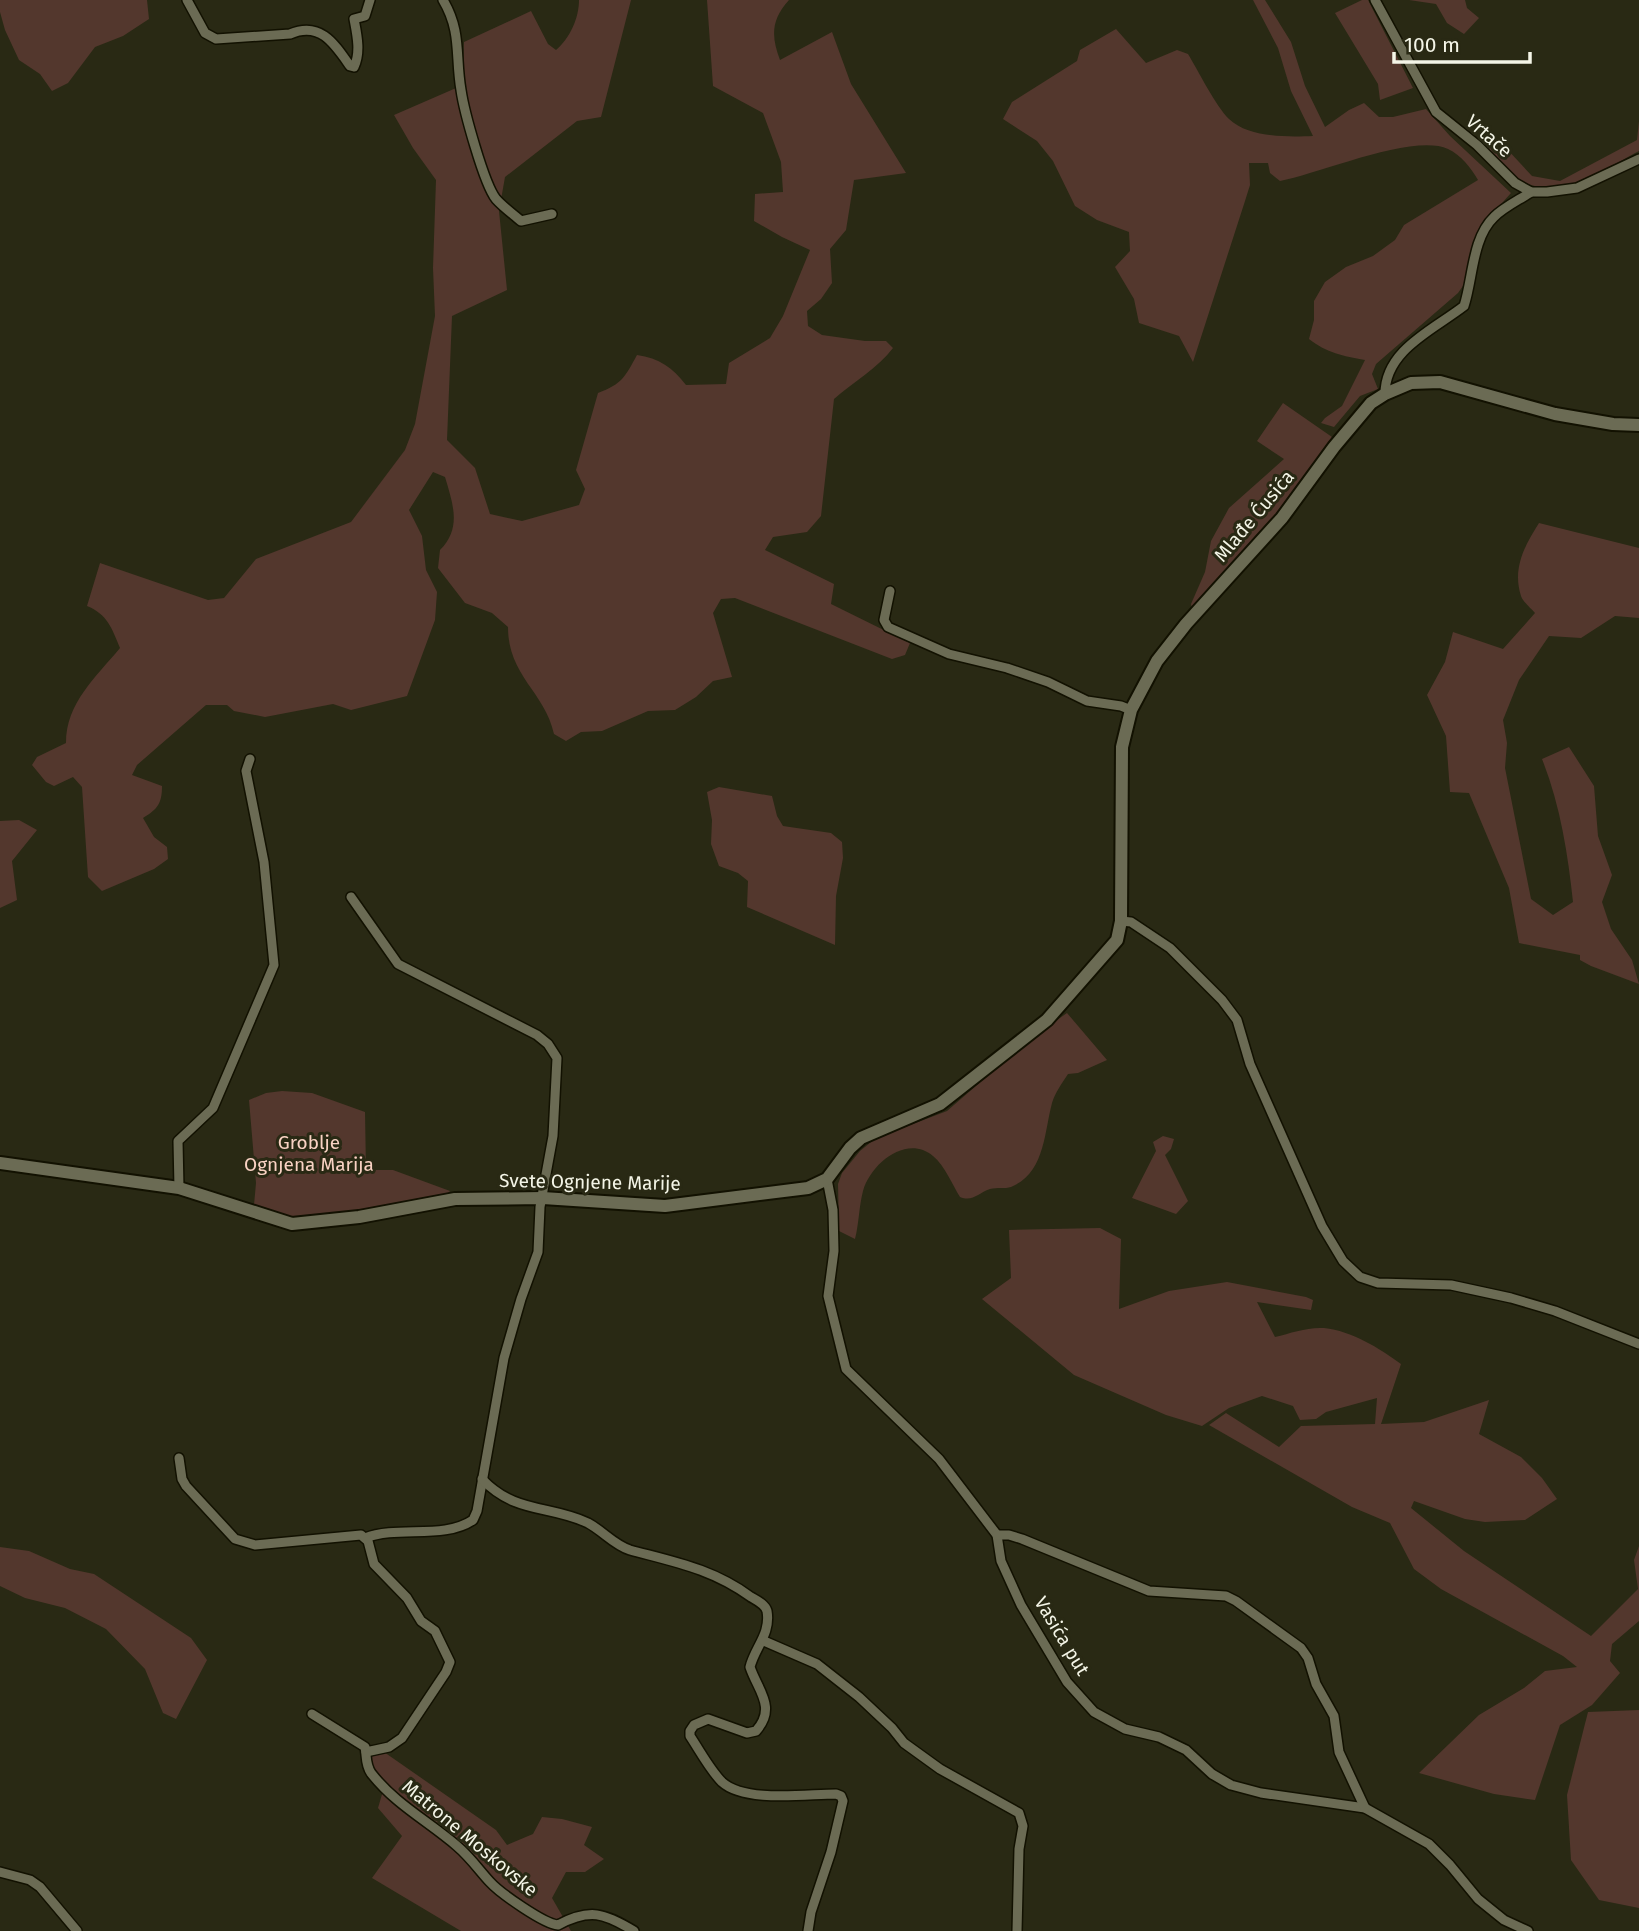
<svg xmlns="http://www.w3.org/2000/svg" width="1639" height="1931" viewBox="0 0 1639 1931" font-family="'Fira Sans',sans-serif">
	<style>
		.green { fill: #53372d }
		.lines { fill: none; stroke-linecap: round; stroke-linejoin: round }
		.street-casing { stroke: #121101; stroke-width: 12 }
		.secondary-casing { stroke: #121101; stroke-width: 16 }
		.street { stroke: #6b6b54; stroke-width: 9 }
		.secondary { stroke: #6b6b54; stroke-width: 12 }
		.labels { text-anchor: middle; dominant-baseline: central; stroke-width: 6; stroke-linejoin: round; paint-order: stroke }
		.street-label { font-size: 19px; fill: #f4f5e7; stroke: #292914 }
		.park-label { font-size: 19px; fill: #f9d2c3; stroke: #292914 }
	</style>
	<rect width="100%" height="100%" fill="#292914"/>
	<g class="green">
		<polygon points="0,0 147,0 149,19 123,36 95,47 68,83 52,91 40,74 19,60 5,30 0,12"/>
		<path d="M 579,0 L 631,0 L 601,117 L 577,121 L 505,177 L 499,211 L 507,290 L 452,316 L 447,440 L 475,468 L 490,514 L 522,521 L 579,505 L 585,489 L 576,470 L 598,393 C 622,384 625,377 637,355 C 659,358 673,368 686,385 L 726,384 L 729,363 L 770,338 L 783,316 L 810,250 L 782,237 L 754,221 L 755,194 L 783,192 L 781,162 L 763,113 L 713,86 L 707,0 L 789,0 C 771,20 771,36 780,60 L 832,32 L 851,84 L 906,173 L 854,180 L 846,230 L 830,249 L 832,283 L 821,299 L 807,311 L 808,326 L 822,335 L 865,341 L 886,341 L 893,348 C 878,368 853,382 834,399 L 821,516 L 807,532 L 773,537 L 765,550 L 834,584 L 831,604 L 910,643 L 905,655 L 892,659 L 735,598 L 721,599 L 713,613 L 732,677 L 713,681 L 696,697 L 675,710 L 648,711 L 602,731 L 581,732 L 566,741 L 554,734 C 545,692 508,676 508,627 L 492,613 L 465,603 L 438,568 L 440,550 C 462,528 453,504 445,477 L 433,472 L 409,510 L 422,536 L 426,570 L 437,592 L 435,620 L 407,696 L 351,710 L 333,704 L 265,717 L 234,711 L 227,705 L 206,705 L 137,765 L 132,775 L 162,786 C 162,803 158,809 143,818 L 154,837 L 167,847 L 168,859 L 154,869 L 102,891 L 88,877 L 82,787 L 73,777 L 54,786 L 46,782 L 32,765 L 37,757 L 66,743 C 66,703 96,677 120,648 C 112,628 107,614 87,606 L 100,563 L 208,600 L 224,598 L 256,559 L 351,522 L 405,450 L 415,424 L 435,316 L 433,268 L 436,180 L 413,148 L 394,115 L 463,85 L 464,42 L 531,11 L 548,44 L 556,50 C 570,38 579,18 579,0 Z"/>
		<path d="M 1253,0 L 1265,0 L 1291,42 L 1305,86 L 1325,127 L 1349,110 L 1364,103 L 1379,117 L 1393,117 L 1426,109 L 1450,136 L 1511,193 L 1494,212 L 1465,283 L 1458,293 L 1376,364 L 1372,374 L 1378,389 L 1360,396 L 1334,427 L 1321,423 L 1325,418 L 1342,406 L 1365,360 C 1343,356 1327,353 1309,339 L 1314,320 L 1314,301 L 1325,282 L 1346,267 L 1373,256 L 1395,240 L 1404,225 L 1478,180 C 1471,168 1461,155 1448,149 C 1413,133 1319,174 1280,181 L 1270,173 L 1268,163 L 1249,163 L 1250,185 L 1245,201 L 1193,362 L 1179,336 L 1139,323 L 1134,299 L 1115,267 L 1130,251 L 1129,232 L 1097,220 L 1075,206 L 1053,161 L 1037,141 L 1003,119 L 1012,102 L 1077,61 L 1080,50 L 1116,29 L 1146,63 L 1177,50 L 1188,54 C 1199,72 1215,105 1229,119 C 1249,138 1288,137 1313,136 L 1291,91 L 1278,48 Z"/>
		<polygon points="1362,0 1368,0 1413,88 1380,100 1378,84 1335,13"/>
		<polygon points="1409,0 1465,0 1467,8 1479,18 1464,34 1447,23 1436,4"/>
		<path d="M 1639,121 L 1639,151 C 1607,168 1558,202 1522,181 C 1508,173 1497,158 1485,147 L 1506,148 L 1532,176 L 1560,181 L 1637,140 Z"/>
		<polygon points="1283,403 1332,437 1281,513 1192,609 1191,604 1205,572 1211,541 1229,508 1284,459 1257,441"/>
		<path d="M 1539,523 L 1639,548 L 1639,618 L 1615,616 L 1581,638 L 1549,636 L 1519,680 L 1503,720 L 1507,743 L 1505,768 L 1531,899 L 1553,915 L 1573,902 C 1568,854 1560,804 1542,759 L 1569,747 L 1594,786 L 1598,836 L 1612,875 L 1602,902 L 1611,929 L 1632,960 L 1639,984 L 1591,966 L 1580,960 L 1580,955 L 1519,943 L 1509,888 L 1469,793 L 1450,792 L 1446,736 L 1427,695 L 1445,662 L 1453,632 L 1503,649 L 1535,613 C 1531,608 1523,602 1521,596 C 1512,568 1525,545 1539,523 Z"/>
		<polygon points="719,787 772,796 777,816 783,826 831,833 842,842 843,858 836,896 835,945 747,907 748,881 738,873 719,866 711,844 712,820 707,792"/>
		<polygon points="19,820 37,830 12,861 17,900 0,908 0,821"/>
		<path d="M 1067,1013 L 1107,1060 L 1078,1073 L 1068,1074 C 1062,1083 1055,1093 1052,1103 C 1044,1133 1045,1173 1011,1187 C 1005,1189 997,1187 990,1189 C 978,1193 973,1202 960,1197 C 952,1184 945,1166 933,1156 C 907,1134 871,1163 863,1191 C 859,1206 859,1223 855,1239 L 839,1231 L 838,1184 L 842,1173 L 860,1151 L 876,1138 L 947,1111 L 1030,1039 Z"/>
		<polygon points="282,1091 312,1093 365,1112 366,1170 393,1170 450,1191 446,1195 316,1218 286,1216 254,1205 256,1183 249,1100 266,1093"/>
		<polygon points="1163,1136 1174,1139 1171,1149 1165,1155 1188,1201 1176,1214 1132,1198 1156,1151 1153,1142"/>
		<path d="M 1100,1228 L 1121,1239 L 1119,1309 L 1169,1291 L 1227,1282 L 1306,1297 L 1313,1300 L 1311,1310 L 1257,1302 L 1275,1337 C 1291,1333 1307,1327 1324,1328 C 1352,1331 1379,1348 1401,1364 L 1381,1424 L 1424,1422 L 1489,1400 L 1479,1434 L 1521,1457 L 1542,1478 L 1557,1499 L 1525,1520 L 1485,1522 L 1465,1519 L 1414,1501 L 1411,1508 L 1464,1551 L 1591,1636 L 1638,1589 L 1634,1560 L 1639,1546 L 1639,1621 L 1612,1644 L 1610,1661 L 1620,1673 L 1592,1705 L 1560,1725 L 1535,1800 L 1494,1794 L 1419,1773 L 1479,1715 L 1524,1688 L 1545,1671 L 1577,1667 L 1563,1656 L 1441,1589 L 1414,1569 L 1390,1523 L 1352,1507 L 1209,1425 L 1226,1413 L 1279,1447 L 1301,1426 L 1375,1424 L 1377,1398 L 1326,1412 L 1316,1419 L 1300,1420 L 1293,1406 L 1262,1396 L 1229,1408 L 1202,1426 L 1166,1415 L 1074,1375 L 982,1299 L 1011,1278 L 1009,1230 Z"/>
		<polygon points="0,1547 29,1551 70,1569 94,1574 191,1638 207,1660 176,1719 163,1713 145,1669 106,1629 65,1608 25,1598 0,1586"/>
		<polygon points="1639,1710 1639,1908 1599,1900 1571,1860 1567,1795 1588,1712"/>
		<polygon points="384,1752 496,1830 507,1845 533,1834 542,1817 562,1819 592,1827 584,1845 604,1859 585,1872 566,1872 552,1898 571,1931 461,1931 372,1878 402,1836 378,1808 385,1784 370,1766 367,1758"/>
	</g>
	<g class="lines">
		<defs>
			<g id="street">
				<path d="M 187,0 L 205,33 L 216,39 L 290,34 C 320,21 334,43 350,66 L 354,67 C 361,52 357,35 354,19 L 365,16 L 370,0"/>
				<path d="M 443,0 C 462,32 455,56 461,90 C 464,111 484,184 496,199 C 503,207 513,214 521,221 L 552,214"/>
				<polyline points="1375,0 1436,112 1477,145 1515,183 1531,192 1547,192 1577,188 1639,159"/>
				<path d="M 1385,394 C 1385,350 1433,330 1464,306 C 1473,279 1472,238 1494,217 C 1504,207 1519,200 1531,192"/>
				<polyline points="890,591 884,620 888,627 949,654 1007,668 1048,682 1087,701 1121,706 1131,710"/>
				<path d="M 351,897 L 398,964 L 537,1035 L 548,1044 L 557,1058 L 553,1136 L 540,1207 L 538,1252 L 521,1299 L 504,1358 L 477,1511 L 473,1520 C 443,1540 399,1525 365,1538"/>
				<polyline points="1121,921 1131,922 1170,948 1222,1000 1237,1020 1250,1064 1322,1226 1343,1261 1360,1277 1378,1283 1451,1285 1511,1298 1555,1311 1639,1344"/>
				<polyline points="827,1179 833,1210 834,1251 828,1296 846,1369 939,1459 997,1535 1001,1561 1021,1605 1067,1682 1094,1712 1125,1729 1159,1737 1186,1750 1212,1774 1231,1785 1261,1793 1365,1808 1429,1844 1450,1865 1478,1899 1504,1920 1528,1931"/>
				<polyline points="179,1188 178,1141 213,1108 274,965 264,862 246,771 250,759"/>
				<polyline points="179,1458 182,1479 186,1486 235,1539 255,1545 361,1535 368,1541 374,1564 407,1598 421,1621 435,1631 450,1662 446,1672 402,1738 389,1747 366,1752"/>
				<path d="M 482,1479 C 515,1514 550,1505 588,1523 C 603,1531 614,1545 630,1550 C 675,1562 713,1569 751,1597 C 756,1600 765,1604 767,1611 C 771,1634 755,1647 750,1667 C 758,1691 777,1707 756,1731 L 747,1733 L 708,1719 L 694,1725 L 690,1731 L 690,1736 C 700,1751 710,1770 722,1782 C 745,1803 806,1794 836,1794 L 841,1796 L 843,1801 L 831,1852 L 811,1912 L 808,1931"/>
				<polyline points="997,1535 1009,1535 1022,1539 1149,1591 1226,1596 1236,1601 1301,1648 1308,1658 1316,1684 1334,1716 1339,1752 1365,1808"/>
				<polyline points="764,1641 817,1664 859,1697 892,1728 904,1743 940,1769 1019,1813 1023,1826 1019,1849 1017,1931"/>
				<path d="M 312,1714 L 365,1747 C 367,1757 365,1764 371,1773 C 395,1804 428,1821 457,1846 C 470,1857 479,1870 490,1882 C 500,1893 544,1924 558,1925 C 590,1908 604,1913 634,1931"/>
				<polyline points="0,1872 30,1880 40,1887 77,1931"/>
			</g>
			<polyline id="secondary" points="0,1163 179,1188 292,1224 359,1217 455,1199 543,1198 665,1206 808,1188 827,1179 850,1148 861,1138 940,1104 1047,1020 1117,940 1121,921 1122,747 1131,710 1157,661 1186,624 1282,518 1334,447 1371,403 1385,394 1411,383 1440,382 1555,414 1613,424 1639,425"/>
		</defs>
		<use href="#street" class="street-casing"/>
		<use href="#secondary" class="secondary-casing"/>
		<use href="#street" class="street"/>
		<use href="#secondary" class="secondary"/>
	</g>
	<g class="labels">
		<g class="street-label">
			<text transform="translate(1489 136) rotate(41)">Vrtače</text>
			<text transform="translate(1254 516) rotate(-50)">Mlađe Ćusića</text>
			<text transform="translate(590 1182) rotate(1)">Svete Ognjene Marije</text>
			<text transform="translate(1062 1636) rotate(59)">Vasića put</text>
			<text transform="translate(470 1838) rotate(40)">Matrone Moskovske</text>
		</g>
		<g class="park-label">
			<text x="309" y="1142">Groblje<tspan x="309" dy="22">Ognjena Marija</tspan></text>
		</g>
	</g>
	<path d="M1394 52v10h136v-10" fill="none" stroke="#f4f5e7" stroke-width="3.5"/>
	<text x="1404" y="52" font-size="21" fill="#f4f5e7" stroke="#292914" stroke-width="5" paint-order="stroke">100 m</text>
</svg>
